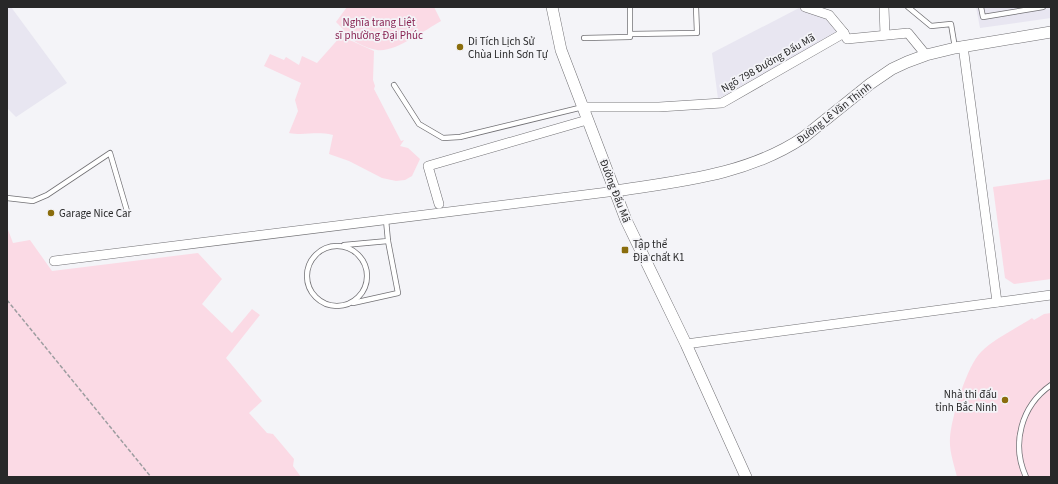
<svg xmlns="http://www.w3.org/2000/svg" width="1058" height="484" viewBox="0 0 1058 484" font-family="'Source Sans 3',sans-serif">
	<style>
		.built { fill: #e8e6f1 }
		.green { fill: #fbdae5 }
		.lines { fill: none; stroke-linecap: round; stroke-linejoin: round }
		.service-casing { stroke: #717074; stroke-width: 6 }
		.minor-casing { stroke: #717074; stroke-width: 10 }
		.tertiary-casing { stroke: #717074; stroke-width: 12 }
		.path { stroke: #9d9da0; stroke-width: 1.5; stroke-dasharray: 4 2; stroke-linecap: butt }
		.service { stroke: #fff; stroke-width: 4.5 }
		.minor { stroke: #fff; stroke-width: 9 }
		.tertiary { stroke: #fff; stroke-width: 11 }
		.poi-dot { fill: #8a6d0d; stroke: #f4f4f8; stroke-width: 1.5 }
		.labels { text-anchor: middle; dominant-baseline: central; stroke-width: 3.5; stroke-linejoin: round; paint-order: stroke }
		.park-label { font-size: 11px; fill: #892453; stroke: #f4f4f8 }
		.poi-label { font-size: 11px; fill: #282829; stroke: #f4f4f8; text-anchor: start }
		.street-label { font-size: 11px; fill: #282829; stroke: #f4f4f8 }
	</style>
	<rect width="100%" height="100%" fill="#f4f4f8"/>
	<g class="built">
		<polygon points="7,7 11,7 67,83 16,117 7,108"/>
		<polygon points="976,7 1051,7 1051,18 980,28"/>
		<polygon points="799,8 828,19 838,33 718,99 712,53"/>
	</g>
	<g class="green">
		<path d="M 347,7 L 434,7 L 441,21 C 425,30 394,53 377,50 C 365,48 354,41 343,35 L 343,29 L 336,22 Z"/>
		<path d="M 341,36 L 374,51 L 373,80 L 375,86 L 374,89 L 401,141 L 404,140 L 400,146 L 408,148 L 420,159 L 412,176 L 405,180 L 396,181 L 382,178 L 349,161 L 329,154 L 333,135 C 315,131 305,136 289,133 L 298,111 L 295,100 L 301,83 L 264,66 L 270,54 L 284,60 L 286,57 L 299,65 L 302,56 L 317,63 Z"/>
		<polygon points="1051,179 1051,279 1014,284 1005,278 993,187"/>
		<polygon points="7,227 13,243 30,240 52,271 198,253 222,279 202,304 232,333 252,309 260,315 226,358 262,401 249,413 267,433 273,434 294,459 293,466 301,477 7,477"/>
		<path d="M 1051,313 L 1051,477 L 957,477 C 954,464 949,451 950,438 C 951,419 967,365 981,352 C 994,339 1017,328 1032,318 L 1034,320 L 1044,314 Z"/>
	</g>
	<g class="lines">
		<defs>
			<g id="service">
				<polyline points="908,7 931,26 951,24 955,48"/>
				<polyline points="981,7 983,17 1043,7"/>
				<polyline points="630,34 697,33 696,7"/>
				<polyline points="584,38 630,37 630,7"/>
				<polyline points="394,85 419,124 443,138 460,137 583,107"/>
				<polyline points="7,198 33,201 47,195 110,153 127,211"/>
				<polyline points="344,245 388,241 386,220"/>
				<circle cx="337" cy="276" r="30"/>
				<polyline points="353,303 398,293 388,241"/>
				<path d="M 1026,477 C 1011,444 1021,406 1051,385"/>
			</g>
			<g id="minor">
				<polyline points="805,7 829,15 844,33"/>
				<polyline points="884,7 885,35"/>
				<polyline points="963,46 997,302"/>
				<polyline points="583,107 659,107 722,103 844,33 847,39 908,33 926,55"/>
				<polyline points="439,204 428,166 587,120"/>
				<polyline points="54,261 616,191"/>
				<polyline points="686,344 1051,295"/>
			</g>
			<g id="tertiary">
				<polyline points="552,7 561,50 626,220 686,344 746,477"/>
				<path d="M 616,191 C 680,181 748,175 804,137 L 870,84 L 892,69 L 907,62 L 926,55 L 955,48 L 1051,32"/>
			</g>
		</defs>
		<use href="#service" class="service-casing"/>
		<use href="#minor" class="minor-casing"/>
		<use href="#tertiary" class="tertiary-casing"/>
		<polyline class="path" points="7,300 151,477"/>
		<use href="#service" class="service"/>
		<use href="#minor" class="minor"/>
		<use href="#tertiary" class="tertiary"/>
	</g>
	<g class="poi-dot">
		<circle cx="460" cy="47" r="4"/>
		<circle cx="51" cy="213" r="4"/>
		<rect x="621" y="246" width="8" height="8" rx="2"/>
		<circle cx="1005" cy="400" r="4"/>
	</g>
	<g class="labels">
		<g class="park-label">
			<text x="379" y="22">Nghĩa trang Liệt<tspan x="379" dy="13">sĩ phường Đại Phúc</tspan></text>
		</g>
		<g class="poi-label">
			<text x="468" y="41">Di Tích Lịch Sử<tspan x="468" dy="13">Chùa Linh Sơn Tự</tspan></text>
			<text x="59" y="213">Garage Nice Car</text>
			<text x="633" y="244">Tập thể<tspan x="633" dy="13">Địa chất K1</tspan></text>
			<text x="997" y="394" text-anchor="end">Nhà thi đấu<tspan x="997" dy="13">tỉnh Bắc Ninh</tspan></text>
		</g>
		<g class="street-label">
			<text transform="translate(768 63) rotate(-30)">Ngõ 798 Đường Đấu Mã</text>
			<text transform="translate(834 113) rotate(-38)">Đường Lê Văn Thịnh</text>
			<text transform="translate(615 191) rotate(69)">Đường Đấu Mã</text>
		</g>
	</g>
	<rect width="1058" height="484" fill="none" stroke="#282829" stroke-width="16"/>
</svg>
